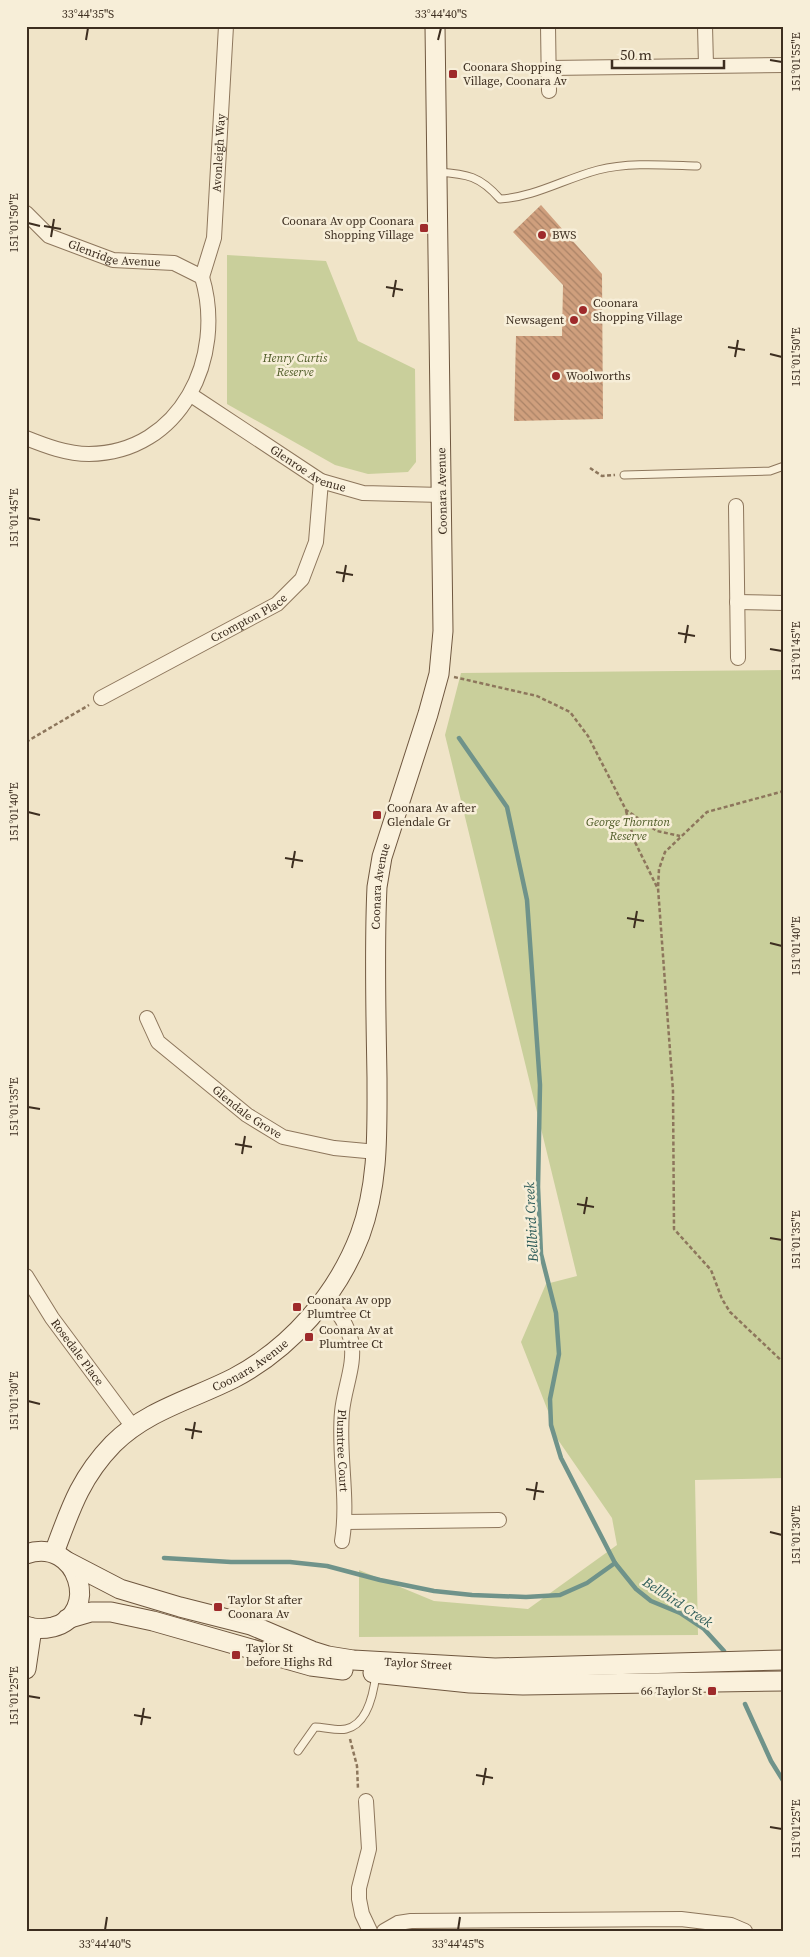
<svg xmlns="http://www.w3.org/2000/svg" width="810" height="1957" viewBox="0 0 810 1957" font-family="'Source Serif 4',serif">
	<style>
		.green { fill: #c9cf9b }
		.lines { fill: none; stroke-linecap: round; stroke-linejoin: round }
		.stream { stroke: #6f938a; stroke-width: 4.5 }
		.building { fill: url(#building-back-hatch) }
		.lane-casing { stroke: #8d765c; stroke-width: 9 }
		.street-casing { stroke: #8d765c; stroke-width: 16 }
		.secondary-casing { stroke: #6f573f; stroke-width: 21 }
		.path { stroke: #8d765c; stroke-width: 2.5; stroke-dasharray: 4 2.5; stroke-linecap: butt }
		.lane { stroke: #faf1dc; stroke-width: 7 }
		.street { stroke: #faf1dc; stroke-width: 14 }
		.secondary { stroke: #faf1dc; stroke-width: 19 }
		.ticks { fill: none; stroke: #3d2e20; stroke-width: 2 }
		.poi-dot { fill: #9e2a2b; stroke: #f7eed8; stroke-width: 2 }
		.labels { text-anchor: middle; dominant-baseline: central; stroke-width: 5; stroke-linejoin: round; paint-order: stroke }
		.poi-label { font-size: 12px; fill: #3d2e20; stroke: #f7eed8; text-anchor: start }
		.street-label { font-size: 12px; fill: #3d2e20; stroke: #f7eed8 }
		.park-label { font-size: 12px; font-style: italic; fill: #4d5a26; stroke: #f7eed8 }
		.water-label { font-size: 14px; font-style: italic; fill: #2f5d5a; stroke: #f7eed8 }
		.neatline { fill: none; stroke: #3d2e20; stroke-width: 2 }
		.ticks-label { font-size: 12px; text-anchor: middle; fill: #3d2e20 }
	</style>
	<defs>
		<pattern id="building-back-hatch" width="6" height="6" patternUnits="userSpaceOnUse" patternTransform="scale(1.25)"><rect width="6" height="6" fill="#cf9f7d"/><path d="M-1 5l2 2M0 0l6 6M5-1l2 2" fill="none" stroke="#a98266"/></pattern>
	</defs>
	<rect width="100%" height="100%" fill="#f0e4c8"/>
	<g class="green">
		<polygon points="227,255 326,261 358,341 415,369 416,462 408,472 368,474 335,465 227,404"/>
		<polygon points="784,670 784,1478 695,1480 698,1635 359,1637 359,1570 434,1601 528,1609 617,1545 612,1518 554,1434 548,1411 521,1342 546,1284 577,1276 445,735 461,673"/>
	</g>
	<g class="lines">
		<g class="stream">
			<polyline points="459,738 507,807 527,900 540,1085 538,1187 541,1254 556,1313 559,1354 550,1399 551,1425 561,1458 615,1563 636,1589 651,1601 680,1613 704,1629 724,1651"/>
			<polyline points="164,1558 231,1562 290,1562 327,1566 380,1580 434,1591 472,1595 526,1597 560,1595 587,1583 615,1563"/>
			<polyline points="745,1704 771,1761 784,1782"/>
		</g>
	</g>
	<polygon class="building" points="541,205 602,274 603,419 514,421 516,336 562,336 563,285 513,232"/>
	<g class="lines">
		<defs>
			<g id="lane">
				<path d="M 438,172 C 467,174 480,176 500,199 C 535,197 564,179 598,170 C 629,162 665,165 697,166"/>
				<polyline points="624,475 770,471 784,466"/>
				<path d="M 298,1751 L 315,1727 C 324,1727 337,1731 346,1729 C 368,1724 374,1691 376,1673"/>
			</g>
			<g id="street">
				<polyline points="548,26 549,91"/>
				<polyline points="705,26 706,65"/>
				<polyline points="549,68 784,65"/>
				<path id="s1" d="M 26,213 L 49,236 L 113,260 L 174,263 L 202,277 C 226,357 181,453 89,454 C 67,454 46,446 26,438"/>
				<path id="s2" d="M 202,277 L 214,238 L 226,26"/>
				<path id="s3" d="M 191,395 L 321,481 L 363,493 L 442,495"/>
				<polyline points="736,506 738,658"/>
				<polyline points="737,602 784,603"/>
				<path id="s4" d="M 101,698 L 277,604 L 302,579 L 316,542 L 321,481"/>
				<path id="s5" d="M 147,1018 L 158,1042 L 247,1115 L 283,1137 L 334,1148 L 377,1152"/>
				<path id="s6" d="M 26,1276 L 52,1318 L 133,1427"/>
				<path id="s7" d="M 326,1298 C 337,1310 347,1324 351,1340 C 356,1364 344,1388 342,1412 C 338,1455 349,1498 342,1541"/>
				<polyline points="345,1522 499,1520"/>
				<polyline points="366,1801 369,1849 359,1888 359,1899 362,1914 370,1931"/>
				<polyline points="384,1931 398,1923 411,1921 681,1919 731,1925 745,1931"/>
			</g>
			<g id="secondary">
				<path id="s8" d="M 54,1553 C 70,1510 80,1478 113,1444 C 147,1410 193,1399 234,1378 C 291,1348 337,1295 360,1235 C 379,1183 377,1132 377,1078 C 376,1015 374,950 377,887 L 382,857 L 428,714 L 439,674 L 443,631 L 435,26"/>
				<path d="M 26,1554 C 79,1536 101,1615 53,1627 C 44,1629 35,1630 26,1626"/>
				<path id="s9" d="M 68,1562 L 120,1589 L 180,1607 L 251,1625 L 312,1651 L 328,1656 L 353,1660 L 495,1668 L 784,1660"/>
				<polyline points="67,1619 91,1612 111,1612 153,1621 311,1666 343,1670"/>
				<polyline points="26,1669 32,1628"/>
				<polyline points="373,1673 470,1683 523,1685 784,1681"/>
			</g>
		</defs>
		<use href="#lane" class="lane-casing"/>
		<use href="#street" class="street-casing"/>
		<use href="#secondary" class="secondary-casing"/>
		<g class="path">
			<polyline points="590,468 602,476 615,475"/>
			<polyline points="454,677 537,696 570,712 588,736 626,810 657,831 680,836"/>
			<polyline points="26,742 89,705"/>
			<polyline points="784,791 707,812 665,852 659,869 658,888 673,1091 674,1229 711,1270 722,1299 730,1312 784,1363"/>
			<polyline points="626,811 634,840 657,887"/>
			<polyline points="350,1739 357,1766 358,1789"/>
		</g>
		<use href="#lane" class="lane"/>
		<use href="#street" class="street"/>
		<use href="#secondary" class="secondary"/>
	</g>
	<path class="ticks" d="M 86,40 L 88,28M 438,40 L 441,28M 770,60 L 782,62M 28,223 L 40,226M 44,226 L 61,229M 51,237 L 54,219M 386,287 L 403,290M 393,297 L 396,280M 728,347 L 745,350M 770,354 L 782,357M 735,357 L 738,340M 28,518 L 40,520M 336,572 L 353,575M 343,582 L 346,565M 678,633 L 695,636M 685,643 L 688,625M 770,649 L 782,651M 28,812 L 40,815M 285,858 L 303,861M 292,868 L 295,851M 627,918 L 644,921M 634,928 L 637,911M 770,943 L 782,946M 28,1107 L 40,1109M 235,1144 L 252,1147M 242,1154 L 245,1136M 577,1204 L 594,1207M 584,1214 L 587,1197M 770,1238 L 782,1240M 28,1401 L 40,1404M 185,1429 L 202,1432M 192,1439 L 195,1422M 526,1489 L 544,1492M 534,1500 L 537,1482M 770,1532 L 782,1535M 28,1696 L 40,1698M 134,1715 L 151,1718M 141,1725 L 144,1708M 476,1775 L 493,1778M 483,1785 L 486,1768M 770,1827 L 782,1829M 105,1930 L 107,1917M 458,1930 L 460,1917"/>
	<g class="poi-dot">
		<rect x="448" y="69" width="10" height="10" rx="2.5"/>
		<rect x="419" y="223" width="10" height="10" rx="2.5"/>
		<circle cx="542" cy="235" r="5"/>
		<circle cx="583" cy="310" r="5"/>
		<circle cx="574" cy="320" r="5"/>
		<circle cx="556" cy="376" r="5"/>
		<rect x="372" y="810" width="10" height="10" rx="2.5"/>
		<rect x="292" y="1302" width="10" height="10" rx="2.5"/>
		<rect x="304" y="1332" width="10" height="10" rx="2.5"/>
		<rect x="213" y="1602" width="10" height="10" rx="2.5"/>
		<rect x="231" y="1650" width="10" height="10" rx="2.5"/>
		<rect x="707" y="1686" width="10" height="10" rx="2.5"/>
	</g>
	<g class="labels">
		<g class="poi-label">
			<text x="463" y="67">Coonara Shopping<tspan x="463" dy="14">Village, Coonara Av</tspan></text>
			<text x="414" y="221" text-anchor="end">Coonara Av opp Coonara<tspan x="414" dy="14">Shopping Village</tspan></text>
			<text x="552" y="235">BWS</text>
			<text x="593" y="303">Coonara<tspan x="593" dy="14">Shopping Village</tspan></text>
			<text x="564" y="320" text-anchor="end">Newsagent</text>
			<text x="566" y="376">Woolworths</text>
			<text x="387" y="808">Coonara Av after<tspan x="387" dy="14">Glendale Gr</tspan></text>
			<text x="307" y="1300">Coonara Av opp<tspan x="307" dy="14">Plumtree Ct</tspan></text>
			<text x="319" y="1330">Coonara Av at<tspan x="319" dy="14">Plumtree Ct</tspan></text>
			<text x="228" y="1600">Taylor St after<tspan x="228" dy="14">Coonara Av</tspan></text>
			<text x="246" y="1648">Taylor St<tspan x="246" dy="14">before Highs Rd</tspan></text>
			<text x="702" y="1691" text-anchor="end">66 Taylor St</text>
		</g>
		<g class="street-label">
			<text stroke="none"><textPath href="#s2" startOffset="126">Avonleigh Way</textPath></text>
			<text stroke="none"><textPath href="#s1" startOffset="101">Glenridge Avenue</textPath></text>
			<text stroke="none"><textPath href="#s3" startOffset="139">Glenroe Avenue</textPath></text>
			<text transform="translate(442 491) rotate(-91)">Coonara Avenue</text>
			<text stroke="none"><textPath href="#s4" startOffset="168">Crompton Place</textPath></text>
			<text stroke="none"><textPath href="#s8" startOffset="809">Coonara Avenue</textPath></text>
			<text stroke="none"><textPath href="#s5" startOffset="140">Glendale Grove</textPath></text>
			<text stroke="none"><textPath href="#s6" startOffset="92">Rosedale Place</textPath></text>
			<text stroke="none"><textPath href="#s8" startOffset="284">Coonara Avenue</textPath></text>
			<text stroke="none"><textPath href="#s7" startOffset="161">Plumtree Court</textPath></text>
			<text stroke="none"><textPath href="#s9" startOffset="368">Taylor Street</textPath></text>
		</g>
		<g class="park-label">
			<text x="295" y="358">Henry Curtis<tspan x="295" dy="14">Reserve</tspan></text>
			<text x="628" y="822">George Thornton<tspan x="628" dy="14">Reserve</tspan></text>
		</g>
		<g class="water-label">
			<text transform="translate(531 1222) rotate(-93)">Bellbird Creek</text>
			<text transform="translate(678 1602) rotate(33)">Bellbird Creek</text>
		</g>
	</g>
	<rect width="810" height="1957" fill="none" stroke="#f7eed8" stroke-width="55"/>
	<path d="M612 60v8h112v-8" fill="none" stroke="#3d2e20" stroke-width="2.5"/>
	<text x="620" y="60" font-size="15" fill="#3d2e20" stroke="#f7eed8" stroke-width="4" paint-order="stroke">50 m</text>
	<rect x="28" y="28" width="754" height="1902" class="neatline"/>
	<g class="ticks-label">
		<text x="88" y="18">33°44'35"S</text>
		<text x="441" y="18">33°44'40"S</text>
		<text transform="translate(796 62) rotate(-90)" y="4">151°01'55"E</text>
		<text transform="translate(14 223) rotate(-90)" y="4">151°01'50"E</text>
		<text transform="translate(796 357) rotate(-90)" y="4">151°01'50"E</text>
		<text transform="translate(14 518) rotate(-90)" y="4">151°01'45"E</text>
		<text transform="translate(796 651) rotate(-90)" y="4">151°01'45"E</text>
		<text transform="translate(14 812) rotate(-90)" y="4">151°01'40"E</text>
		<text transform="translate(796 946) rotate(-90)" y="4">151°01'40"E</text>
		<text transform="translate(14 1107) rotate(-90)" y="4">151°01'35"E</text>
		<text transform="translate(796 1240) rotate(-90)" y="4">151°01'35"E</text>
		<text transform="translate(14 1401) rotate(-90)" y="4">151°01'30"E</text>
		<text transform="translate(796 1535) rotate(-90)" y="4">151°01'30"E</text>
		<text transform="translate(14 1696) rotate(-90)" y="4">151°01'25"E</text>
		<text transform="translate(796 1829) rotate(-90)" y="4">151°01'25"E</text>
		<text x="105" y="1948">33°44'40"S</text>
		<text x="458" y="1948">33°44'45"S</text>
	</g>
</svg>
